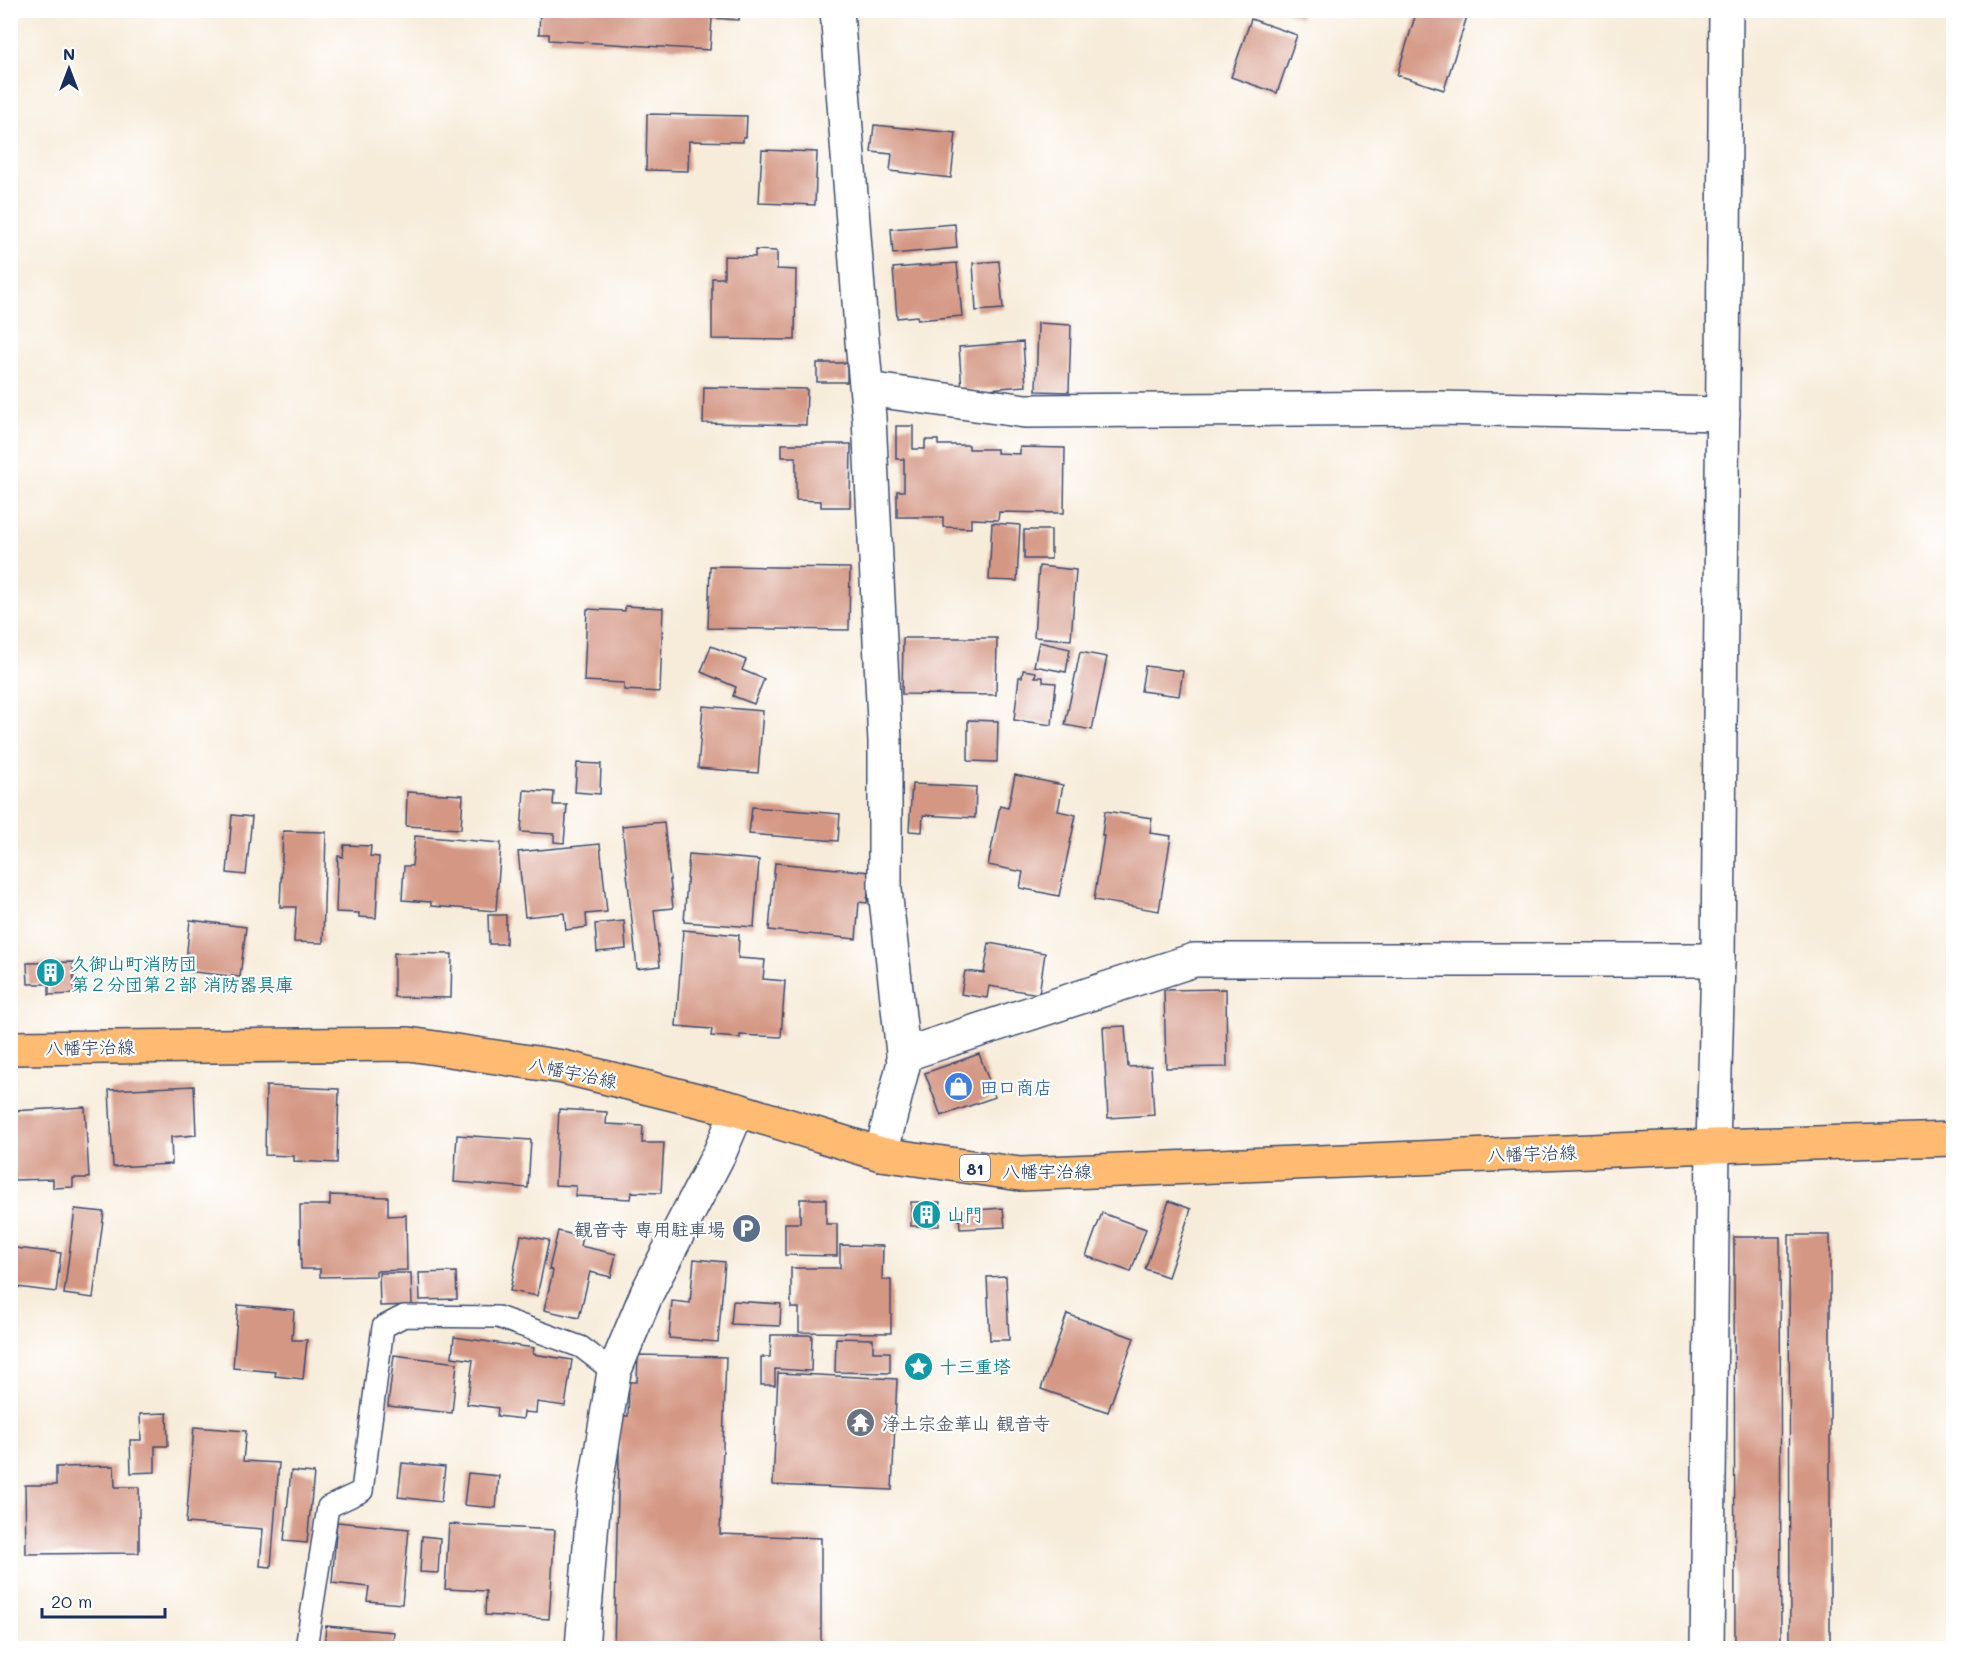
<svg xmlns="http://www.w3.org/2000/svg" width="1964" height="1659" viewBox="0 0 1964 1659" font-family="Mali,'Klee One',sans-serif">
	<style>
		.building { fill: #d49784 }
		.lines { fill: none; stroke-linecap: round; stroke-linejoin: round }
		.lane-casing { stroke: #3c4b71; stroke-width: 24 }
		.street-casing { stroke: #3c4b71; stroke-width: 36 }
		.primary-casing { stroke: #3c4b71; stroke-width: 36 }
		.lane { stroke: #fff; stroke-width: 21 }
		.street { stroke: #fff; stroke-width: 33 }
		.primary { stroke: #febb71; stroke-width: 33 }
		.labels { text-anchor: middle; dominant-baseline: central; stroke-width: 4.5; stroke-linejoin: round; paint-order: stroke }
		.shield { fill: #fff; stroke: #5f6d8e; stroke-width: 1.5 }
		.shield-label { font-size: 16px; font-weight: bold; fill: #1b2f5e }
		.culture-label { font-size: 18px; font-weight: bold; fill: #0d838f; stroke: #fff; text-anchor: start }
		.street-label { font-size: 18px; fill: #1b2f5e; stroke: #fff }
		.shop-label { font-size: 18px; font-weight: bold; fill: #366cbe; stroke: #fff; text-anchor: start }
		.service-label { font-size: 18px; font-weight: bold; fill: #4e5e75; stroke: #fff; text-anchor: end }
		.worship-label { font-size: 18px; font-weight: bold; fill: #5b616d; stroke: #fff; text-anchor: start }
	</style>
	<rect width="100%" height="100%" fill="#fff"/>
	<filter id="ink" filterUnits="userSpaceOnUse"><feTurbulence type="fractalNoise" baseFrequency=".0167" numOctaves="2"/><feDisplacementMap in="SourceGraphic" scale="12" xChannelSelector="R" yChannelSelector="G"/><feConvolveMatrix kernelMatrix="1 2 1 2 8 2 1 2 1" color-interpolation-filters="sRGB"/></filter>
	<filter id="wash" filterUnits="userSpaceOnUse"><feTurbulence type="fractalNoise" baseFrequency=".008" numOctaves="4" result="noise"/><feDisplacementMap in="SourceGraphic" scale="24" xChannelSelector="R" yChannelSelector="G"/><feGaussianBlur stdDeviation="1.35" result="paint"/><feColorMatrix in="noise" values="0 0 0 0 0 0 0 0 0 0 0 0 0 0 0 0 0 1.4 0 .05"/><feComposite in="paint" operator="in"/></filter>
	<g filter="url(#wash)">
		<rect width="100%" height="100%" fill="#f7ecda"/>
		<g id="blocks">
			<g class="building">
				<polygon points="540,10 740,10 739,20 712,18 710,50 549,40 549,34 539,34"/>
				<polygon points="1283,10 1304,10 1300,18"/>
				<polygon points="1417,10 1469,10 1444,90 1397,75"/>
				<polygon points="1251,19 1297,35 1277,93 1231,77"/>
				<polygon points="647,114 747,116 746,137 743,137 743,142 689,141 688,171 646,170"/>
				<polygon points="874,125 956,133 951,178 890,171 892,154 871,152"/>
				<polygon points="762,150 817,152 815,205 759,203"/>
				<polygon points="955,224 957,248 893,254 891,229"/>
				<polygon points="755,250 777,251 777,269 796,270 795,340 712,339 712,278 724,278 724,256 755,257"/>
				<polygon points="999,261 1003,309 976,311 973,263"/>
				<polygon points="957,263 962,316 918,320 917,316 897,318 893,268"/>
				<polygon points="1038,323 1071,325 1069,392 1036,391"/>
				<polygon points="1023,342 1026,386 962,391 959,347"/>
				<rect x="817" y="363" width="30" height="19"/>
				<polygon points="704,387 807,389 806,425 703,423"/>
				<polygon points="896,426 913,426 913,449 925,449 925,440 938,440 938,445 969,445 969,449 997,449 997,453 1020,454 1020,447 1065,448 1064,513 999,512 998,520 971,519 971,528 943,527 943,517 897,517 897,491 904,491 904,459 896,459"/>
				<polygon points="782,444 851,444 850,507 821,507 821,501 796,500 796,457 782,457"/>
				<polygon points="992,523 1020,525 1017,581 989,580"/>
				<rect x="1024" y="530" width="27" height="29"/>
				<polygon points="710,566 850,568 849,630 708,628"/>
				<polygon points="1039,566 1076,570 1071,640 1034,637"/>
				<polygon points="625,606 663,608 660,692 624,690 624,683 584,681 587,609 625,611"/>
				<polygon points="903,638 997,638 996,695 902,694"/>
				<polygon points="1039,642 1070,649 1066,672 1034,666"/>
				<polygon points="711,646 746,660 742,670 764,679 754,704 733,696 736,687 701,672"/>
				<polygon points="1080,652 1107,657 1092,730 1065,725"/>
				<polygon points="1145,666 1183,671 1179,696 1141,691"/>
				<polygon points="1023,670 1036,672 1035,677 1043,677 1043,682 1056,683 1052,725 1014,720 1019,677 1022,677"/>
				<polygon points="703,706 763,711 758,773 698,768"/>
				<polygon points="968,720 998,721 997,762 968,761"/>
				<polygon points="577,763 601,764 600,794 575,792"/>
				<polygon points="1015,775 1063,785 1058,811 1076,815 1059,896 1020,888 1023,872 988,865 1000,806 1008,808"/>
				<polygon points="912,784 976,787 975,818 923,815 922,832 909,831"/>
				<polygon points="524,790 554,792 553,805 567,805 564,843 554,842 554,834 521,832"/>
				<polygon points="407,792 463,795 461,829 406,826"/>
				<polygon points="752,807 840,814 838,841 749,834"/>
				<polygon points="1105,811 1152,818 1150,833 1171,836 1159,911 1094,900 1104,836 1102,835"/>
				<polygon points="232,815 252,817 246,875 227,873"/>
				<polygon points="664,822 673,908 654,910 660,966 637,969 622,826"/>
				<polygon points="283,831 326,832 323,943 294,942 296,907 280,907"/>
				<polygon points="415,836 501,843 496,911 431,906 431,902 402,900 404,866 412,866"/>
				<polygon points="600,844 607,912 586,914 587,927 566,930 564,913 525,917 518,852"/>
				<polygon points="344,845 371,846 370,856 379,857 376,918 359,917 359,913 336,912 338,856 343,857"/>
				<polygon points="689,854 759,860 754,927 684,922"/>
				<polygon points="775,863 870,872 867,903 859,902 856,939 769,930"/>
				<polygon points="488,915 506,915 506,944 489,944"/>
				<polygon points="190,920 246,927 240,977 185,971"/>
				<polygon points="624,921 626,949 597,952 595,924"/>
				<polygon points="683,930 739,935 738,958 765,960 763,979 785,981 781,1037 740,1035 740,1038 711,1036 712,1029 676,1026"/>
				<polygon points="989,943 1045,953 1039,994 989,986 987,998 961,994 965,971 984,973"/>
				<polygon points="394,953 452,954 451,998 394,997"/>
				<polygon points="73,962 74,994 49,995 49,984 28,984 27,963"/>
				<polygon points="1226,989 1227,1067 1166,1068 1164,990"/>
				<polygon points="1125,1026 1128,1067 1151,1066 1154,1115 1108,1118 1103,1027"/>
				<polygon points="979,1054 995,1097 941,1116 925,1073"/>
				<polygon points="194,1086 196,1135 171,1137 172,1164 113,1167 109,1090"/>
				<polygon points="266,1086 339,1089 337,1163 294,1161 294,1156 265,1155"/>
				<polygon points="85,1107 89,1178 73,1178 73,1187 53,1188 53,1179 14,1180 10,1111"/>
				<polygon points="559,1109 607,1112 606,1124 643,1126 642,1143 664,1143 661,1193 632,1192 631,1199 575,1196 576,1186 555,1185"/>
				<polygon points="457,1135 531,1140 528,1188 454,1182"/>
				<polygon points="330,1195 388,1197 388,1216 406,1215 407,1270 376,1271 376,1276 320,1277 320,1269 301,1269 300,1205 330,1205"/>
				<polygon points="800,1199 826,1199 826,1224 837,1224 837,1256 785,1255 785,1223 800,1223"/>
				<polygon points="1169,1201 1191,1209 1168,1277 1145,1269"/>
				<polygon points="911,1202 940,1202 939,1226 911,1226"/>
				<polygon points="1003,1208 1005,1227 960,1229 959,1211"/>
				<polygon points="75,1209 104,1212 93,1298 64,1294"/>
				<polygon points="1102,1213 1146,1229 1131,1272 1086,1256"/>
				<polygon points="558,1231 582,1237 580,1246 616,1254 611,1277 590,1272 579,1318 544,1310 553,1271 549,1269"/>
				<polygon points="521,1235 549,1240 537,1296 510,1291"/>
				<polygon points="1789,1235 1830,1235 1830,1648 1790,1648"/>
				<polygon points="1734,1237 1780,1237 1781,1648 1735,1648"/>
				<polygon points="840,1245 883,1246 882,1280 891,1280 891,1333 799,1332 799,1308 791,1308 791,1268 840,1268"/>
				<polygon points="15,1248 61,1253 56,1292 10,1286 10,1255 14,1255"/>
				<polygon points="694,1259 725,1262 718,1342 669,1338 672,1301 690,1303"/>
				<polygon points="456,1272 457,1299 420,1300 419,1273"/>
				<polygon points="379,1273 411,1273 412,1305 380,1306"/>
				<polygon points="1006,1276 1009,1340 990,1340 987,1277"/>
				<polygon points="733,1301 781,1304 780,1326 731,1324"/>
				<polygon points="238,1305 294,1310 292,1340 307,1340 303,1379 275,1376 276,1372 233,1368"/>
				<polygon points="1067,1314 1134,1338 1108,1412 1041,1389"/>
				<polygon points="771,1335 812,1335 811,1371 775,1369 775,1385 761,1385 761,1357 770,1357"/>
				<polygon points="454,1337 534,1348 533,1354 572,1360 565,1406 537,1402 536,1413 524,1412 523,1419 497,1416 498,1408 467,1404 473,1360 452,1357"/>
				<polygon points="836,1338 873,1339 873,1352 890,1352 890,1373 835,1372"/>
				<polygon points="394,1355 457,1363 452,1413 388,1406"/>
				<polygon points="638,1355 726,1357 720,1534 821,1538 821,1648 614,1648 620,1416 628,1416 629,1382 637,1382"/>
				<polygon points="778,1373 897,1379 892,1490 773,1485"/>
				<polygon points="167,1413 168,1446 155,1446 155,1472 131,1473 130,1440 141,1440 140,1414"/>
				<polygon points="194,1427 246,1431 243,1461 279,1463 271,1567 260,1566 263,1529 186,1523"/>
				<polygon points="402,1463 445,1467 441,1502 398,1497"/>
				<polygon points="114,1466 115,1487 139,1487 139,1553 26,1554 25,1485 56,1485 56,1467"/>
				<polygon points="291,1471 314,1473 307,1543 284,1541"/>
				<polygon points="468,1473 499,1476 496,1508 464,1505"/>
				<polygon points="337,1522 409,1529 402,1604 367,1601 369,1587 332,1583"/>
				<polygon points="449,1524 555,1530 549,1619 485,1615 486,1591 445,1589"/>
				<polygon points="422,1536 440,1538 438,1573 420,1572"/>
				<polygon points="326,1626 394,1632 392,1648 324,1648"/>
			</g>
		</g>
	</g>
	<g filter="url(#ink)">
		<use href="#blocks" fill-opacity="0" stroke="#3c4b71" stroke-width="1.5"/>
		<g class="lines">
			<defs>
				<polyline id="lane" points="306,1648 328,1507 362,1491 383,1327 404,1316 498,1317 581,1347 614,1372"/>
				<g id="street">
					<polyline points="837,10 862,341 869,418 885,741 885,890 904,1062 881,1154"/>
					<polyline points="867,389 1025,411 1438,408 1723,414"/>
					<polyline points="903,1055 1194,960 1718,960"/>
					<polyline points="582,1648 594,1496 614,1372 647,1293 720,1152 738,1110"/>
					<polyline points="1707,1648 1713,1146 1718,960 1726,10"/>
				</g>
				<polyline id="primary" points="10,1048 409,1044 563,1067 738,1110 881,1154 1020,1174 1713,1146 1954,1139"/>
			</defs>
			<use href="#lane" class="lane-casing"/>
			<use href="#street" class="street-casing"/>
			<use href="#primary" class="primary-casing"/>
			<use href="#lane" class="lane"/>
			<use href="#street" class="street"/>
			<use href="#primary" class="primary"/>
		</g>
	</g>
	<defs>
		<symbol id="building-disc" viewBox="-11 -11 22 22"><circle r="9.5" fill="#0f9aa8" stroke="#fff"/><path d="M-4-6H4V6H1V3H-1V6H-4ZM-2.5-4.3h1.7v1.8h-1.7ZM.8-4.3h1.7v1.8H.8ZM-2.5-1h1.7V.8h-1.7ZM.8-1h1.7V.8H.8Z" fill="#fff"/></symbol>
		<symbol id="shop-disc" viewBox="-11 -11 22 22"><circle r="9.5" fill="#3f7fe0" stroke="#fff"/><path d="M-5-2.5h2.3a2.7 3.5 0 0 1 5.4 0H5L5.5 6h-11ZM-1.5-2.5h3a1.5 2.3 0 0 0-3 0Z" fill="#fff"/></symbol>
		<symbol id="parking-disc" viewBox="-11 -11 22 22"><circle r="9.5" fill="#5c6f8a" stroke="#fff"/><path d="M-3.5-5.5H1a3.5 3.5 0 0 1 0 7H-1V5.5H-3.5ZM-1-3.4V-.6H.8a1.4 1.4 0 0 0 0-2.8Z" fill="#fff"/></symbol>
		<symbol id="sight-disc" viewBox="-11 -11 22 22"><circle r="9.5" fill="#0f9aa8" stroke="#fff"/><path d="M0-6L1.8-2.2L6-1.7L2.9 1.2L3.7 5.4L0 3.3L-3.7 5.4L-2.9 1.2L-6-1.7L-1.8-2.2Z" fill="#fff"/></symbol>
		<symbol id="temple-disc" viewBox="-11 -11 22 22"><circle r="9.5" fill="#6b7280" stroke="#fff"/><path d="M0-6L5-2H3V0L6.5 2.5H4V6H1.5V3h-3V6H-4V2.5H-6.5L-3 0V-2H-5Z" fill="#fff"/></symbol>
	</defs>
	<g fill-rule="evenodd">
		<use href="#building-disc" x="34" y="956" width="33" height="33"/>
		<use href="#shop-disc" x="942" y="1070" width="33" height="33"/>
		<use href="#building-disc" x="910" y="1198" width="33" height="33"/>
		<use href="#parking-disc" x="730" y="1212" width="33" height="33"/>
		<use href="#sight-disc" x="902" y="1350" width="33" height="33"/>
		<use href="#temple-disc" x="844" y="1406" width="33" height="33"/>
	</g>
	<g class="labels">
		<rect class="shield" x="960" y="1155" width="30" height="26" rx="4.5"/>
		<g class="shield-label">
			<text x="975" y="1168">81</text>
		</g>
		<g class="culture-label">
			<text x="71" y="963">久御山町消防団<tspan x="71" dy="21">第２分団第２部 消防器具庫</tspan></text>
			<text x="947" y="1214">山門</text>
			<text x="939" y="1366">十三重塔</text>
		</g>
		<g class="street-label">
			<text transform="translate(90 1047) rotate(-1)">八幡宇治線</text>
			<text transform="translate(573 1072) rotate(12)">八幡宇治線</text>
			<text transform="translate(1532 1153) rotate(-2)">八幡宇治線</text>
			<text x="1047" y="1171">八幡宇治線</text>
		</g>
		<g class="shop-label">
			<text x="980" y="1087">田口商店</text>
		</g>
		<g class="service-label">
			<text x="725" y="1229">観音寺 専用駐車場</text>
		</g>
		<g class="worship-label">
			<text x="882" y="1423">浄土宗金華山 観音寺</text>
		</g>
	</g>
	<rect width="1964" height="1659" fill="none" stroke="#fff" stroke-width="36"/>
	<g transform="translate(69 69)" stroke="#ffffff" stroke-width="4.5" paint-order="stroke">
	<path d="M0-4.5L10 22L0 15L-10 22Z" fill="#1b2f5e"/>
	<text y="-9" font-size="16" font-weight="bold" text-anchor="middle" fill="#1b2f5e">N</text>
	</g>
	<path d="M42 1608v9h123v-9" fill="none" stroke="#1b2f5e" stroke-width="3"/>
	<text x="51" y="1608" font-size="18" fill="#1b2f5e" stroke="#ffffff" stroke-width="4.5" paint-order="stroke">20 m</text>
</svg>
